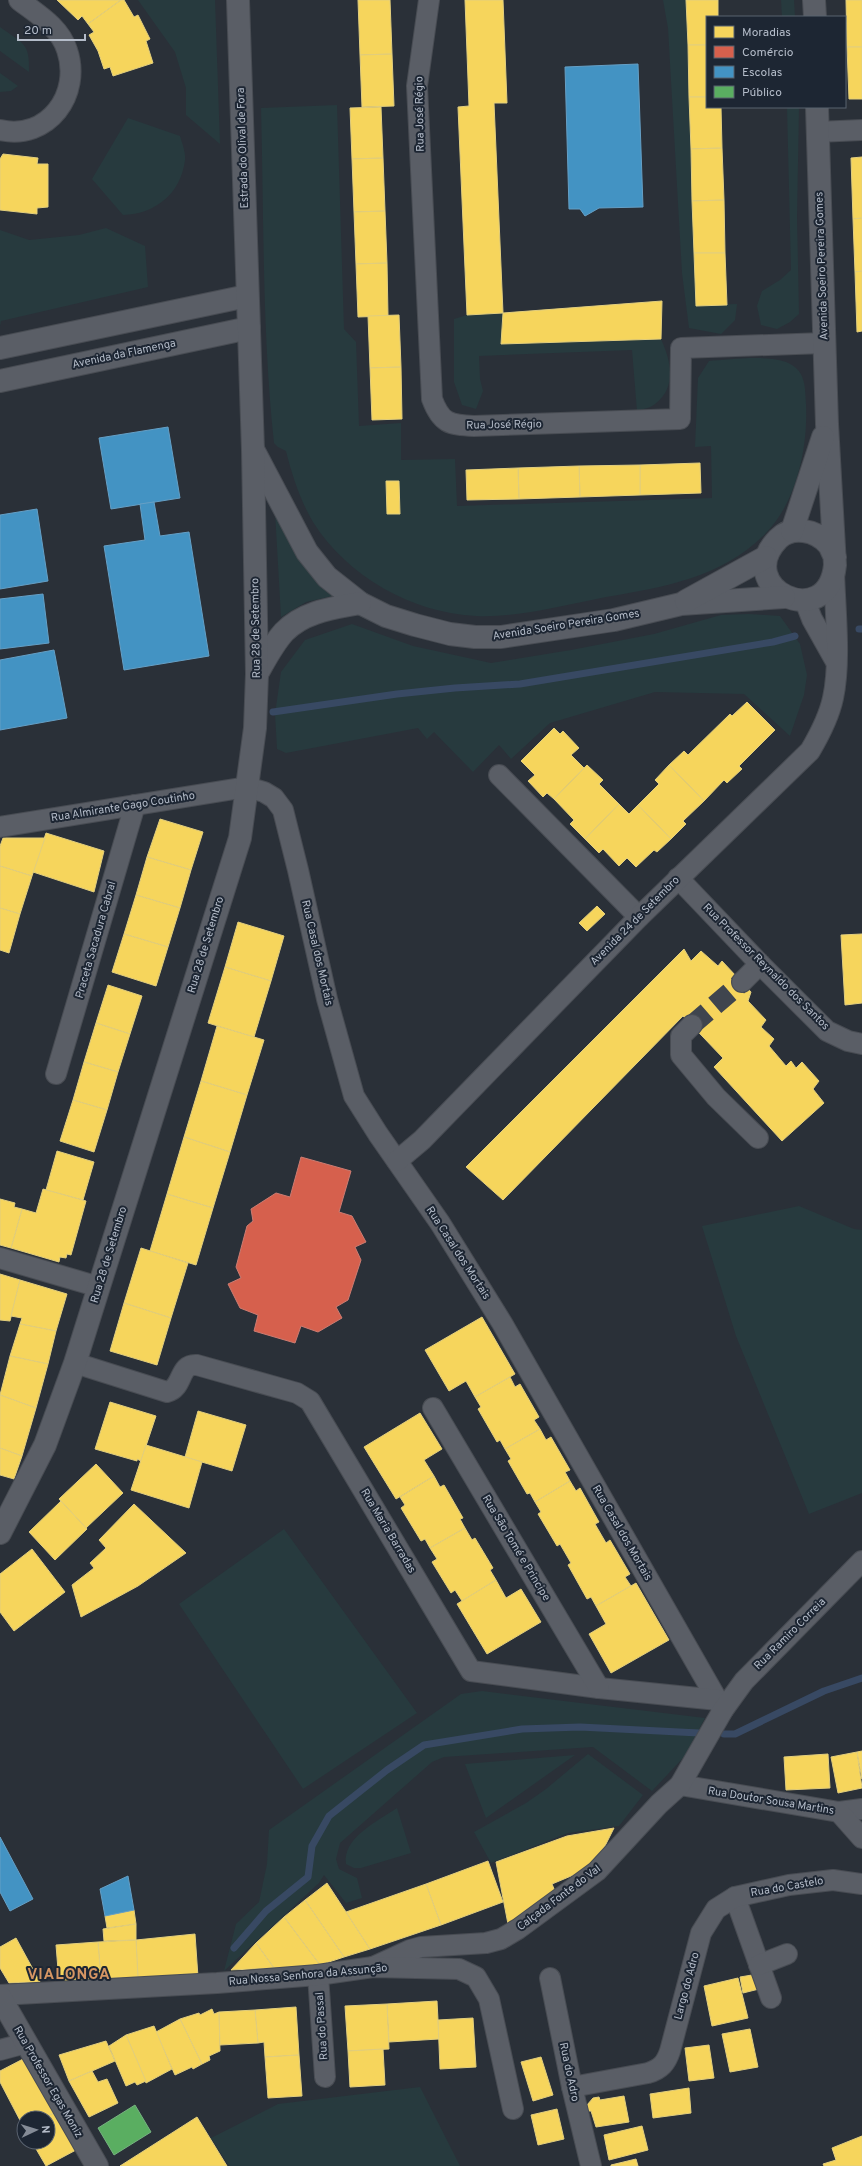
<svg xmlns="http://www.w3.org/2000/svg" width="862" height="2166" viewBox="0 0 862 2166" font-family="Overpass,sans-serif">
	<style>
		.green { fill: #273a3e }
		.homes { fill: #f6d55c; stroke: #e2ce7d }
		.shops { fill: #d6604d; stroke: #cc7c72 }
		.schools { fill: #4393c3; stroke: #659fc5 }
		.public { fill: #5aae61; stroke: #75b280 }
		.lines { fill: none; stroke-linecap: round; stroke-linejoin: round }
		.stream { stroke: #384963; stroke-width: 7 }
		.minor-tunnel { stroke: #3f454e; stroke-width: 20; stroke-dasharray: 20 10; stroke-linecap: butt }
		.minor-casing { stroke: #484c53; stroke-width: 22 }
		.tertiary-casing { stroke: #484c53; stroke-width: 24 }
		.minor { stroke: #5a5e66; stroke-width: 20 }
		.tertiary { stroke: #5a5e66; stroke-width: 22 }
		.labels { text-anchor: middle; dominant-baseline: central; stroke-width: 4; stroke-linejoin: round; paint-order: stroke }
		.street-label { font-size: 11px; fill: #b4bcc9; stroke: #1d2633 }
		.district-label { font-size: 15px; font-weight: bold; letter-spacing: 1px; fill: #d59563; stroke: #1d2633 }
	</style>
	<rect width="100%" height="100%" fill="#2a3038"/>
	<g class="green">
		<polygon points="138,0 215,0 220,144 186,115 186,88 175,52"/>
		<polygon points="663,0 686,0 696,305 737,304 735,320 721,334 689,328 682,273 668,28"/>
		<polygon points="781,0 794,0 795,17 782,17"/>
		<path d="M 0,27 C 23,44 30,42 29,72 L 0,51 Z"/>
		<polygon points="0,73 18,86 11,91 0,92"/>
		<path d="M 337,105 L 344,329 L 356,342 L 359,426 L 401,423 L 401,460 L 455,459 L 457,506 L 712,498 L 711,446 L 695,447 L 698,378 L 709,361 C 730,360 780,352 796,368 C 806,377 805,391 806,404 C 808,447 797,502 765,534 C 721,578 664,587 606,597 C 564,605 519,618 476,616 C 412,613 347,576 313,522 C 300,500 292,475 286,451 L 278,447 L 274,443 C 262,332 264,219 261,108 Z"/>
		<polygon points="787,107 799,107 797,217 799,314 790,322 777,329 761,325 757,306 762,291 780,280 791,270"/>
		<path d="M 128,118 L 180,136 C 182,143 186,153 185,160 C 181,193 156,214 123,215 L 92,179 Z"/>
		<polygon points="106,228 145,246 148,287 1,321 0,326 0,230 29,240 79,235"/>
		<path d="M 503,313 L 502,344 L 661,339 C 671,361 677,387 655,404 C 651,408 642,409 637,411 L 632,350 L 479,356 L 480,379 L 483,391 L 476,409 L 462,405 L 454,382 L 454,319 L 467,315 Z"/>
		<polygon points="275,512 303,562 333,596 306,602 281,617"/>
		<polygon points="749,614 780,616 800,644 807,675 804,695 790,736 744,694 655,692 550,723 511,759 499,745 473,772 434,732 427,739 418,728 286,753 277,749 275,714 281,672 305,640 352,624 413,646 491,663 571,650 654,634 721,615"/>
		<polygon points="799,1206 854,1229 862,1230 862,1493 809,1514 736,1336 702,1226"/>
		<polygon points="284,1529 417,1713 303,1789 179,1604"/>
		<polygon points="482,1691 705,1718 684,1757 652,1791 593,1747 444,1757 432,1762 340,1843 336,1859 339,1869 357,1878 362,1898 346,1903 324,1875 319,1883 224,1971 236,1924 259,1902 267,1864 269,1830 461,1694"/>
		<polygon points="588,1754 643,1795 619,1826 568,1833 491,1863 474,1832 526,1803 546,1789"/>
		<polygon points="575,1755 486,1818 465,1764"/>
		<path d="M 397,1808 L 411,1853 L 361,1868 L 354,1868 L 346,1864 C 342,1838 378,1821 397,1808 Z"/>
		<polygon points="420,2087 460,2166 229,2166 211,2138 278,2104"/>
	</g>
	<g class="homes">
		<polygon points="57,0 121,0 88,24 82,16 78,20"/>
		<polygon points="121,0 124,0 134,17 138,15 150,39 146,41 153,63 113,76 110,67 104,69 98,51 89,35 94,32 88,24"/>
		<polygon points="358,0 390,0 392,54 360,55"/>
		<polygon points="465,0 503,0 507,103 494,103 503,313 467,315 458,107 469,106"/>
		<polygon points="686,0 718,0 718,17 707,17 707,45 688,45"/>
		<polygon points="846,0 862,0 862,47 847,47"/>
		<polygon points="688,45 707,45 707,97 689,97"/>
		<polygon points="847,47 862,47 862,99 849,99"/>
		<polygon points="392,54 394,106 362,107 360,55"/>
		<polygon points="689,97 707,97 707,107 721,107 722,148 691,149"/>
		<polygon points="381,107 383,158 352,159 350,108"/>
		<polygon points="722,148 724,200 692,201 691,149"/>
		<polygon points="3,154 38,158 37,164 48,164 48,207 37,208 37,214 0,210 0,159"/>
		<polygon points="862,157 862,218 853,219 851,158"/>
		<polygon points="383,158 385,211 354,212 352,159"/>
		<polygon points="724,200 725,253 694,253 692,201"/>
		<polygon points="385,211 387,263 356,264 354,212"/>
		<polygon points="862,218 862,271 855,272 853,219"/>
		<polygon points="694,253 725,253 727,305 696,306"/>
		<polygon points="387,263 388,316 358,317 356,264"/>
		<polygon points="862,271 862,331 857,332 855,272"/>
		<polygon points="662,301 661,339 501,344 503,313"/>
		<polygon points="399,315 401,367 370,368 368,316"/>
		<polygon points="401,367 402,419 372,420 370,368"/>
		<polygon points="700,463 701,493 640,495 640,465"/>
		<polygon points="640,465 640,495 580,497 579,466"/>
		<polygon points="579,466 580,497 519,499 518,468"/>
		<polygon points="518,468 519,499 467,500 466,470"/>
		<polygon points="386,481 399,481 400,514 387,514"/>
		<polygon points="747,702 775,730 739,766 742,769 727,783 724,780 704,801 669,765 684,751 688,755 730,714 732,716"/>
		<polygon points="554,728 560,734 563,731 579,748 571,755 584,768 554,799 547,793 543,797 528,781 535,775 521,761"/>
		<polygon points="587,765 603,780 599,784 619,804 585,839 570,824 574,820 554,799"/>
		<polygon points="669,765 704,801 683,821 686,824 671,839 638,805 659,784 655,780"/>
		<polygon points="619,804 629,814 638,805 671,839 657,852 654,850 636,867 627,858 619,866 603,849 599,853 585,839"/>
		<polygon points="160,819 203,832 191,870 147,857"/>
		<polygon points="46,833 104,851 94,892 33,872"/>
		<polygon points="3,838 45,838 32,876 0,866 0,846"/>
		<polygon points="147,857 191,870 180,908 136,895"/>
		<polygon points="0,866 32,876 20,914 0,908"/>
		<polygon points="136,895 180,908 168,947 124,934"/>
		<polygon points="597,906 605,914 587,931 579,923"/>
		<polygon points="0,908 20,914 9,953 0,950"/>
		<polygon points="238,922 284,936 271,981 225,967"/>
		<polygon points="124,934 168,947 156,986 112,972"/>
		<polygon points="862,934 862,1003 845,1005 841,935"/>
		<polygon points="684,949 691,961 701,951 718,966 722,961 751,992 748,1001 766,1020 761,1027 774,1039 769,1046 786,1066 791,1061 796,1068 802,1062 819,1081 813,1089 824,1103 782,1141 714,1067 723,1058 683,1016 503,1200 466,1167"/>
		<polygon points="225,967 271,981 254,1037 208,1023"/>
		<polygon points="108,985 142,996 130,1034 96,1023"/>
		<polygon points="96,1023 130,1034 118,1072 84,1062"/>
		<polygon points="217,1026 264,1040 247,1095 201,1081"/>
		<polygon points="84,1062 118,1072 107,1110 73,1100"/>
		<polygon points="201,1081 247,1095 230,1152 184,1137"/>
		<polygon points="73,1100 107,1110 94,1152 60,1141"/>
		<polygon points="184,1137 230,1152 213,1208 167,1194"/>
		<polygon points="57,1151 94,1162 83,1200 46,1190"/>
		<polygon points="43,1189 86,1201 71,1255 67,1254 66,1258 60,1257 59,1262 11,1248 22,1209 36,1213"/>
		<polygon points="167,1194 213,1208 196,1265 150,1251"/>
		<polygon points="0,1199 15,1203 14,1207 22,1209 11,1248 0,1245"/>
		<polygon points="141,1248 188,1263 171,1318 124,1303"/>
		<polygon points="0,1274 20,1280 10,1321 0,1320"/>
		<polygon points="20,1280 67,1294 56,1331 20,1324 22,1318 11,1316"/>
		<polygon points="124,1303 171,1318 157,1365 110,1351"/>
		<polygon points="482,1317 515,1374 475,1397 466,1381 449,1391 425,1350"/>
		<polygon points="20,1324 56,1331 48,1364 10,1356"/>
		<polygon points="10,1356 48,1364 36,1408 0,1395"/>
		<polygon points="510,1377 515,1387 520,1384 539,1417 534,1420 540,1429 505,1449 500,1440 497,1442 478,1409 481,1407 475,1397"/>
		<polygon points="0,1395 36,1408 22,1456 0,1448"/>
		<polygon points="110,1402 156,1416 141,1461 137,1459 137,1461 95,1449"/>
		<polygon points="198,1411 246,1425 232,1471 185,1457"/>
		<polygon points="420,1413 442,1449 424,1460 434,1476 396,1499 364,1447"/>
		<polygon points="540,1429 546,1440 551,1437 570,1470 565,1472 570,1481 535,1502 530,1493 527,1494 508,1461 511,1459 505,1449"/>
		<polygon points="146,1445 202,1462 189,1508 131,1490"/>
		<polygon points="0,1448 22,1456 14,1479 0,1475"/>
		<polygon points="96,1464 123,1493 86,1528 59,1499"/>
		<polygon points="434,1476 440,1487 444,1485 463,1518 460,1519 465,1528 430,1548 425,1539 421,1541 401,1508 405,1505 400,1497"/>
		<polygon points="570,1481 576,1491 580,1488 599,1522 595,1524 606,1543 610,1540 630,1574 625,1577 631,1586 596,1606 591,1597 587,1599 568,1565 571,1563 560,1544 557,1546 538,1514 541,1512 535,1502"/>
		<polygon points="61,1501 87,1529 55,1560 29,1532"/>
		<polygon points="134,1504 186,1553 138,1586 81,1617 72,1585 94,1568 90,1563 106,1548 99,1540"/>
		<polygon points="465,1528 472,1540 475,1538 493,1568 490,1570 496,1580 462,1601 455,1590 451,1593 432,1562 437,1559 430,1548"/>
		<polygon points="32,1549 65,1592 14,1631 0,1612 0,1574"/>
		<polygon points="496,1580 506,1598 521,1589 541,1622 487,1654 457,1604"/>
		<polygon points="636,1583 669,1640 611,1673 589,1634 606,1624 596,1606"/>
		<polygon points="862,1751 862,1779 857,1752"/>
		<polygon points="857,1752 862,1788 838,1793 831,1757"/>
		<polygon points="828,1754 830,1788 786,1790 784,1757"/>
		<polygon points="614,1828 595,1866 552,1884 557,1896 508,1924 496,1862 567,1836"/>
		<polygon points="488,1861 503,1902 441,1925 426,1884"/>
		<polygon points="327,1883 346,1912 370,1949 344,1957 305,1900"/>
		<polygon points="426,1884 441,1925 370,1949 346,1912"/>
		<polygon points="305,1900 344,1957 320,1965 284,1917"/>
		<polygon points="134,1910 136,1924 107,1928 105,1916"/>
		<polygon points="284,1917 320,1965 274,1968 256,1943"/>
		<polygon points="136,1924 136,1940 104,1941 103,1929"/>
		<polygon points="195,1934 198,1977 138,1982 136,1940"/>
		<polygon points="16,1938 40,1982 9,1983 0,1968 0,1947"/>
		<polygon points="136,1940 138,1977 101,1979 98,1942"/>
		<polygon points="98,1942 101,1979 59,1982 56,1945"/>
		<polygon points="256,1943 274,1968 231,1970"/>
		<polygon points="758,1974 763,1988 743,1993 740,1977"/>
		<polygon points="738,1978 748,2018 712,2026 704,1986"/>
		<polygon points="437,2001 439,2039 389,2042 387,2004"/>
		<polygon points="387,2004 389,2049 348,2051 345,2006"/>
		<polygon points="296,2007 299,2055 265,2057 264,2042 258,2043 255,2010"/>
		<polygon points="212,2009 214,2014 219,2012 220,2051 209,2056 210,2060 202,2064 180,2019 199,2013 200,2015"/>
		<polygon points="255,2010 258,2043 220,2045 219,2012"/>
		<polygon points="473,2018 476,2067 440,2069 438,2020"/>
		<polygon points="180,2019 202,2064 193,2069 192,2067 175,2075 156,2032"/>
		<polygon points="154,2026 172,2069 146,2083 126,2035"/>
		<polygon points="750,2029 758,2067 730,2072 722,2034"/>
		<polygon points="126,2035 146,2081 137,2085 135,2082 126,2086 109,2046"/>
		<polygon points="106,2041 115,2061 69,2081 59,2055"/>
		<polygon points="709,2045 714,2078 689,2081 685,2048"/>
		<polygon points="383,2049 385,2085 350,2087 348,2051"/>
		<polygon points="299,2055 302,2096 268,2098 265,2057"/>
		<polygon points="541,2057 553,2095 533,2101 521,2062"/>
		<polygon points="25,2058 54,2113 44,2118 24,2118 24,2128 0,2082 0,2071"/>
		<polygon points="92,2071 98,2082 107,2079 118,2103 89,2117 69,2081"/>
		<polygon points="689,2088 691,2113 653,2118 650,2094"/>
		<polygon points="624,2096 629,2122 596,2127 591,2111 588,2111 587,2105 593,2098 599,2097 600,2100"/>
		<polygon points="557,2109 564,2139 538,2145 531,2115"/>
		<polygon points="54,2113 76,2150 46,2166 32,2142 48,2142 48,2118 44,2118"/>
		<polygon points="197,2117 227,2166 120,2166"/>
		<polygon points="642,2126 648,2150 609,2160 604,2135"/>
		<polygon points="862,2136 862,2166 824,2166 823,2164 836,2160 832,2148"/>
		<polygon points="636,2159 638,2166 611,2166 611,2165"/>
	</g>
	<polygon class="shops" points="301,1157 351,1171 339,1212 352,1216 366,1242 355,1247 361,1260 348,1300 336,1307 342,1318 318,1332 301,1326 295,1343 254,1331 258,1315 240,1308 228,1284 241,1278 236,1267 247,1226 253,1221 251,1209 276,1193 290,1197"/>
	<g class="schools">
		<polygon points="638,64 643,207 599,208 585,216 580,209 569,209 565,67"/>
		<polygon points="168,427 180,498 111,509 99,438"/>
		<polygon points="154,502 160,536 189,532 209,656 124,670 104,546 145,540 140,504"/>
		<polygon points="37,509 48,581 0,589 0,515"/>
		<polygon points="43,594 49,643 0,649 0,599"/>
		<polygon points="54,650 67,718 0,730 0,660"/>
		<polygon points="0,1837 33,1899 10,1911 0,1892"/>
		<polygon points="128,1876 134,1910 105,1916 100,1889"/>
	</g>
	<polygon class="public" points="135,2105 151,2132 114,2155 98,2128"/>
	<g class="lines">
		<g class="stream">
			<polyline points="859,629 862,629"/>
			<polyline points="273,712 397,694 455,688 520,684 773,642 795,636"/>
			<polyline points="724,1734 735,1734 824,1691 862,1678"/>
			<polyline points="234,1948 266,1911 308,1877 312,1846 329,1816 387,1770 424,1745 522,1729 580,1727 699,1733"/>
		</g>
		<polyline class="minor-tunnel" points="692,1025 742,982"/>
		<defs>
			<g id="minor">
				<path d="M 429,0 L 417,86 L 432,399 C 441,423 449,425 474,426 L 680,419 L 681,348 L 824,343"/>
				<path d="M 0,130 C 48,141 82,94 67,50 C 60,27 37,14 19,0"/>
				<polyline points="817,132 862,130"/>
				<polyline points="805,601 812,619 835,660"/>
				<polyline points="499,775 639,917"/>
				<polyline points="0,827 247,787 264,792 274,798 283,810 298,870 327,999 354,1096 378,1134 440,1223 502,1323 723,1710"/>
				<polyline points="678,878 760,964 827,1031 848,1041 862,1044"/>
				<polyline points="742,982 760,964"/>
				<polyline points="692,1025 681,1036 681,1055 716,1097 758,1138"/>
				<polyline points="56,1074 135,805"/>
				<path d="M 397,1161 L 422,1140 L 639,917 L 810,751 C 820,734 829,717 833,698 C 841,661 835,610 834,571"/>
				<polyline points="0,1258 99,1287"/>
				<path d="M 75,1363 L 167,1392 C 184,1388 178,1363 197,1365 L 297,1393 L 310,1401 L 471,1671 L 599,1688 L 718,1700"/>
				<polyline points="433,1408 599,1688"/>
				<polyline points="680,1785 839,1812 862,1809"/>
				<polyline points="839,1812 862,1838"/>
				<polyline points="735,1897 771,1998"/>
				<polyline points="759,1965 787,1954"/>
				<polyline points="373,1967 410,1950 421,1947 486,1943 501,1939 518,1929 597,1871 659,1804 680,1785 723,1710 744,1681 862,1561"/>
				<polyline points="318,1975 325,2077"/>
				<polyline points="550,1978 572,2087 591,2166"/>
				<polyline points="0,1995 217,1983 318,1975 373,1967 459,1969 476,1977 489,1999 513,2109"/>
				<polyline points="0,2050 26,2043"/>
				<path d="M 572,2087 L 648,2073 C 661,2069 666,2063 670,2051 L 701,1933 L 716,1909 L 735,1897 L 789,1885 L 833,1880 L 862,1884"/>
			</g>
			<g id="tertiary">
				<polyline points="814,0 815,17"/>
				<path d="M 817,107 L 827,424 L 835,565 C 828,634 731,588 778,539 C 792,525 816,530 828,544 C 831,547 832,553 835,557"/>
				<polyline points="0,348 247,296"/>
				<polyline points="0,381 249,328"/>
				<polyline points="255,453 307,552 327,577 360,603 386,616 415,625 450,634 475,637 501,637 614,620 681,604 784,597"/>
				<polyline points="792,531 823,437"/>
				<polyline points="686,601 766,557"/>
				<path d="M 257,674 C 265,660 273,644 284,632 C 304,611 334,608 360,603"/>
				<polyline points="0,1533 45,1445 75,1363 240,838 255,728 257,674 253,450 238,0"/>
				<polyline points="0,1997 97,2166"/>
			</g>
		</defs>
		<use href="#minor" class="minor-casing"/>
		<use href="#tertiary" class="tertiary-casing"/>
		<use href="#minor" class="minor"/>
		<use href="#tertiary" class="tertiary"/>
	</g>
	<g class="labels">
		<g class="street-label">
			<text transform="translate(420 114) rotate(-91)">Rua José Régio</text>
			<text transform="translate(243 148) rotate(-92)">Estrada do Olival de Fora</text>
			<text transform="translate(822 266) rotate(-92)">Avenida Soeiro Pereira Gomes</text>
			<text transform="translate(124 354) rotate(-12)">Avenida da Flamenga</text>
			<text transform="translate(504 425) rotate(-1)">Rua José Régio</text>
			<text transform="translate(566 625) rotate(-9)">Avenida Soeiro Pereira Gomes</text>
			<text transform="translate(256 628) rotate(-91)">Rua 28 de Setembro</text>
			<text transform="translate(123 807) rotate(-9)">Rua Almirante Gago Coutinho</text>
			<text transform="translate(635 921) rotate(-45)">Avenida 24 de Setembro</text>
			<text transform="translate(96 940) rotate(-74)">Praceta Sacadura Cabral</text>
			<text transform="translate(206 945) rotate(-73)">Rua 28 de Setembro</text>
			<text transform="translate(317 953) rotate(77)">Rua Casal dos Mortais</text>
			<text transform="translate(766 967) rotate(45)">Rua Professor Reynaldo dos Santos</text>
			<text transform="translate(458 1253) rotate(57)">Rua Casal dos Mortais</text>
			<text transform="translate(109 1255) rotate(-73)">Rua 28 de Setembro</text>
			<text transform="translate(388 1531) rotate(59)">Rua Maria Barradas</text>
			<text transform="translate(622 1533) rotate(60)">Rua Casal dos Mortais</text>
			<text transform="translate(516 1548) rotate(59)">Rua São Tomé e Principe</text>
			<text transform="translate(790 1634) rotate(-45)">Rua Ramiro Correia</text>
			<text transform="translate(771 1801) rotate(9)">Rua Doutor Sousa Martins</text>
			<text transform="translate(787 1887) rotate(-10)">Rua do Castelo</text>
			<text transform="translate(559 1898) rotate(-37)">Calçada Fonte do Val</text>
			<text transform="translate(308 1975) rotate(-5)">Rua Nossa Senhora da Assunção</text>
			<text transform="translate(687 1986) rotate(-75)">Largo do Adro</text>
			<text transform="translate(322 2026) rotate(-94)">Rua do Passal</text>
			<text transform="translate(569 2072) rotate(78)">Rua do Adro</text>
			<text transform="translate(48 2082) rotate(60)">Rua Professor Egas Moniz</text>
		</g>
		<g class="district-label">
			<text x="69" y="1975">VIALONGA</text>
		</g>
	</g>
	<rect x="706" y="16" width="140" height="92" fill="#1d2633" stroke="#59626f"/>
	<rect x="714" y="26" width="20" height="12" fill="#f6d55c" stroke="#59626f"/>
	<text x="742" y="36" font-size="12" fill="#b4bcc9">Moradias</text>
	<rect x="714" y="46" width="20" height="12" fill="#d6604d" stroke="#59626f"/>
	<text x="742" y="56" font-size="12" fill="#b4bcc9">Comércio</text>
	<rect x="714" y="66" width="20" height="12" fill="#4393c3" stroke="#59626f"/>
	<text x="742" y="76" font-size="12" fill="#b4bcc9">Escolas</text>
	<rect x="714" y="86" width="20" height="12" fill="#5aae61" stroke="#59626f"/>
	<text x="742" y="96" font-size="12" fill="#b4bcc9">Público</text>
	<g transform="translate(36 2130) rotate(86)"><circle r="19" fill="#1d2633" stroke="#59626f"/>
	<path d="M0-3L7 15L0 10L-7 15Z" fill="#848b96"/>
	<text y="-6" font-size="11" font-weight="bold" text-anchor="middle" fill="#b4bcc9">N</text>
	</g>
	<path d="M18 34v6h67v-6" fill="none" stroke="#b4bcc9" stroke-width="2"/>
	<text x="24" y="34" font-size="12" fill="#b4bcc9" stroke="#1d2633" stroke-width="3" paint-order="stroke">20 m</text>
</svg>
